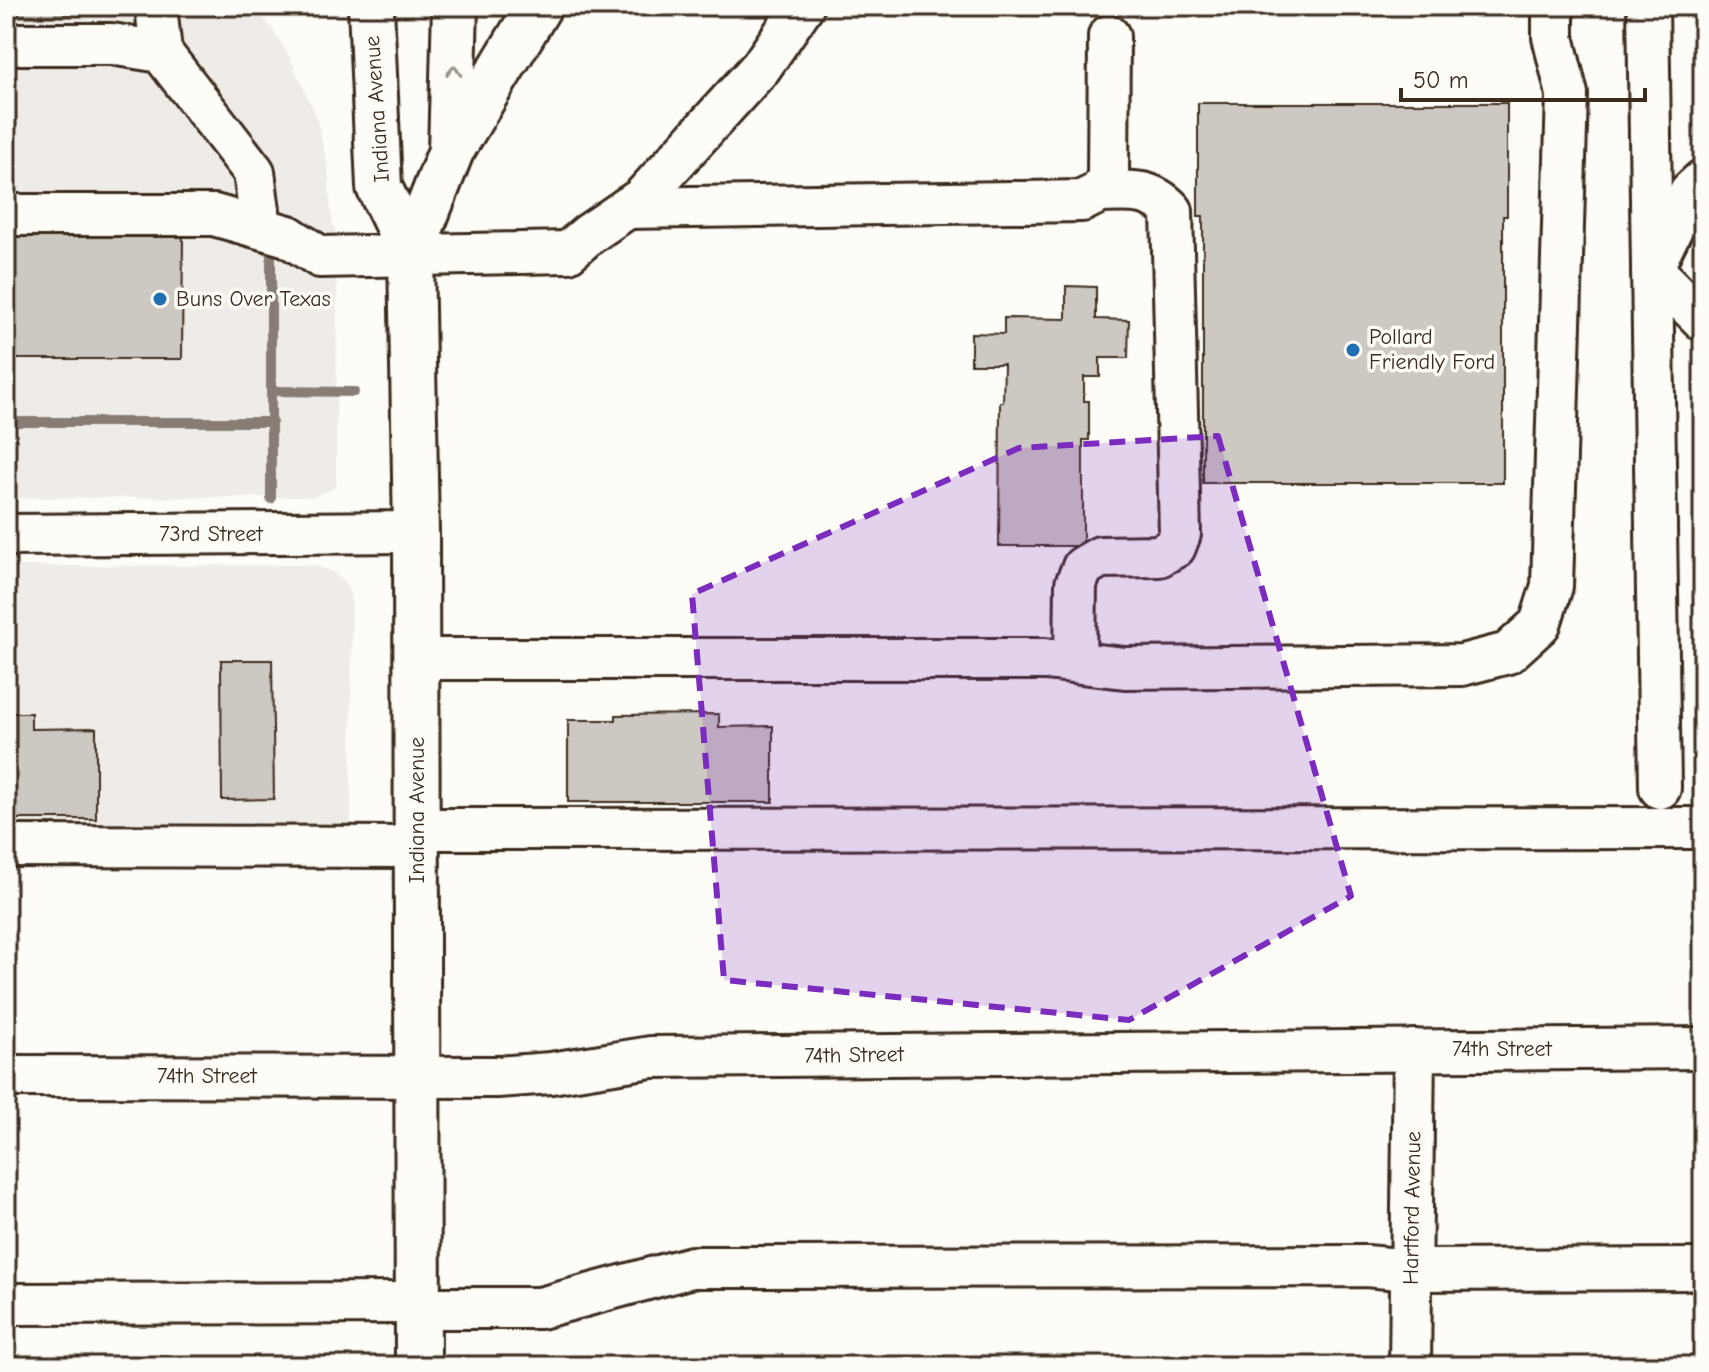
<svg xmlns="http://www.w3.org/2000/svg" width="1709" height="1372" viewBox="0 0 1709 1372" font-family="'Comic Neue',sans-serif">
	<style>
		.built { fill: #efece7 }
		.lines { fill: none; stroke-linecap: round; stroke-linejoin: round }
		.stream { stroke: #887d74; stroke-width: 10 }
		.building { fill: #cdc8c2; stroke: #3b2a1e; stroke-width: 2 }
		.minor-tunnel { stroke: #d6d2cc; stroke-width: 40; stroke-dasharray: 40 20; stroke-linecap: butt }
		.minor-casing { stroke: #3b2a1e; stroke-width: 46 }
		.major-casing { stroke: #3b2a1e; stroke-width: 50 }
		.minor { stroke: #fdfcf7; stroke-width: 40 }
		.major { stroke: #fdfcf7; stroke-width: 44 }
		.oneway { stroke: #9c938a }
		.marked { fill: #7b2cbf; fill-opacity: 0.2; stroke: #7b2cbf; stroke-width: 6; stroke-dasharray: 16 10; stroke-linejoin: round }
		.poi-dot { fill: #1f6fb2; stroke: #fdfcf7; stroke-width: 3 }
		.labels { text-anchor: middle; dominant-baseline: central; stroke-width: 7; stroke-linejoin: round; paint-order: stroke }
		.street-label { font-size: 22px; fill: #3b2a1e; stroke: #fdfcf7 }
		.poi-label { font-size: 22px; fill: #3b2a1e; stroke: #fdfcf7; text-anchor: start }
	</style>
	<rect width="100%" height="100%" fill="#fdfcf7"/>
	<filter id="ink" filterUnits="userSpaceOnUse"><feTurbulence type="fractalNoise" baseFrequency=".0125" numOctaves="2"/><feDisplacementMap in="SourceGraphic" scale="16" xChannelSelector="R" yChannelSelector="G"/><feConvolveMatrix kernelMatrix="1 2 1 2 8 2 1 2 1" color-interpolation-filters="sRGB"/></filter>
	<g filter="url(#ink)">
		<g class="built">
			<polygon points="6,6 253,6 273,30 288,54 316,115 328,167 331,214 337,240 336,486 332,489 313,497 6,498"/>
			<polygon points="314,565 334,573 344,582 349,590 352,608 351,823 336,829 6,829 6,566"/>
		</g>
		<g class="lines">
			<g class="stream">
				<polyline points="271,241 271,499"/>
				<polyline points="272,391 354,392"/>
				<polyline points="6,422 272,422"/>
			</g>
		</g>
		<g class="building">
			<rect x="6" y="6" width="106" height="8"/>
			<polygon points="1198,103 1507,103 1507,216 1503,216 1503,483 1203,483 1203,216 1198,216"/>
			<polygon points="6,111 15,111 16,182 6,182"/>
			<polygon points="6,233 183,233 182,359 6,359"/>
			<polygon points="1066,286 1096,287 1096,319 1129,320 1128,358 1100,358 1100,377 1084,377 1084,401 1089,401 1089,440 1083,440 1083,546 999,546 1000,402 1003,402 1004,364 971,364 971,333 1004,334 1004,318 1066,319"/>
			<polygon points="221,660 272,660 274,799 222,800"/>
			<polygon points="6,713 31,713 31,729 96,728 96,819 6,819"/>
			<polygon points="719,714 719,727 773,726 773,802 568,802 568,720 616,720 616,715"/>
		</g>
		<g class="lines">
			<g class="minor-tunnel">
				<polyline points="22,6 22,14"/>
				<polyline points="63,6 63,14"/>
			</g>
			<defs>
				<g id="minor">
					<polyline points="156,6 161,52"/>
					<polyline points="1648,6 1660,788"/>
					<polyline points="6,44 111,44 161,52 254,172 261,227"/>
					<polyline points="1703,180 1690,192 1652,269 1703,320"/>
					<polyline points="627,208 1082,201 1100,192 1108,177 1109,36"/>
					<polyline points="6,215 214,215 288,236 320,257 568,252 589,234 642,198 761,67 803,6"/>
					<polyline points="6,535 416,532"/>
					<polyline points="417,659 1045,659 1125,668 1462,665 1508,653 1540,624 1552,586 1567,94 1553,37 1553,6"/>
					<path d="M 1075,662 L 1076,584 L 1083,567 L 1100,557 L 1159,556 L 1175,547 L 1180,534 L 1172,211 C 1151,188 1130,191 1100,192"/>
					<polyline points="417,829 1703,828"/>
					<polyline points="6,846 417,847"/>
					<polyline points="6,1076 497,1077 551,1073 651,1057 1703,1048"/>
					<polyline points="6,1304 418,1303"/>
					<polyline points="418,1308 540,1308 692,1267 1366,1266 1411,1270 1703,1269"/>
					<polyline points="1410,1366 1414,1050"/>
				</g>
				<g id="major">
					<polyline points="371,6 379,187 411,253"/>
					<polyline points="454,146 539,6"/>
					<polyline points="418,1366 416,532 411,253 451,151 455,6"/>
				</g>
			</defs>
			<use href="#minor" class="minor-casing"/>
			<use href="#major" class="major-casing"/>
			<use href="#minor" class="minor"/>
			<use href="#major" class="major"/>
		</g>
		<defs><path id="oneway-chevron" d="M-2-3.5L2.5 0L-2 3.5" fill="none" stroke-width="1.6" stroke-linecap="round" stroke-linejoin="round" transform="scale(2)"/></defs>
		<use class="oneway" href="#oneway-chevron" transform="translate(454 71) rotate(-88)"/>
	</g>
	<path class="marked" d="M 1218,436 L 1351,896 L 1129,1020 L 724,980 L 692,594 L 1019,448 Z"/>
	<g class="poi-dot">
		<circle cx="160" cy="299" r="8"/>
		<circle cx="1353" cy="350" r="8"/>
	</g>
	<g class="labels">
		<g class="street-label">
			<text transform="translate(377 109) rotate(-94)">Indiana Avenue</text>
			<text x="211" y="534">73rd Street</text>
			<text transform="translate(417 810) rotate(-90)">Indiana Avenue</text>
			<text x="1502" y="1049">74th Street</text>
			<text transform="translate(854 1055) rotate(-1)">74th Street</text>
			<text x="207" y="1076">74th Street</text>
			<text transform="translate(1412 1208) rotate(-89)">Hartford Avenue</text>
		</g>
		<g class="poi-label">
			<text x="176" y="299">Buns Over Texas</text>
			<text x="1369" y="337">Pollard<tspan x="1369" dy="25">Friendly Ford</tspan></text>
		</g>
	</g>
	<rect width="1709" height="1372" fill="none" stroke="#fdfcf7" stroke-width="32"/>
	<rect x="16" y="16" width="1677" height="1340" fill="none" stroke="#3b2a1e" stroke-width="3" filter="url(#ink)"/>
	<path d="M1401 88v12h244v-12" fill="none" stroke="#3b2a1e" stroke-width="4"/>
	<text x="1413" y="88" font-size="24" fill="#3b2a1e" stroke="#fdfcf7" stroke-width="6" paint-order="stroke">50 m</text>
</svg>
